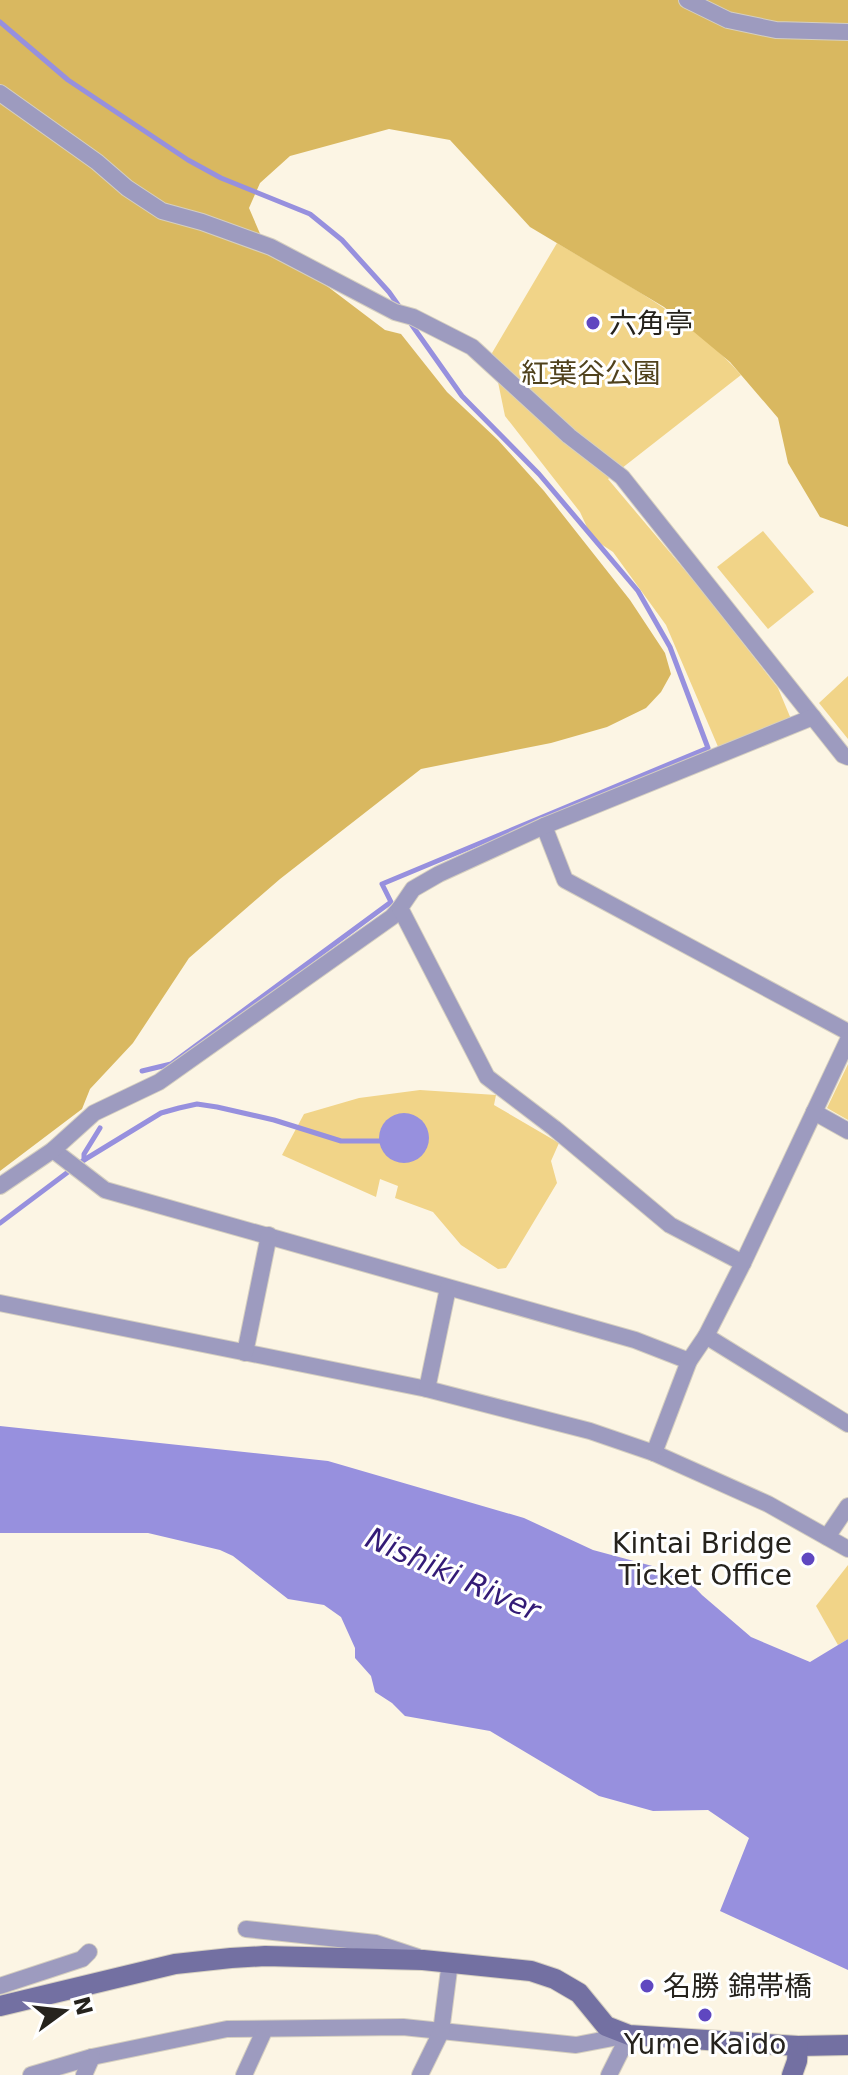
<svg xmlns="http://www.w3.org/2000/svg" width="848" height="2075" viewBox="0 0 848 2075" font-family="'DejaVu Sans','Noto Sans JP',sans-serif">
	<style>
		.green { fill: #f1d488 }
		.forest { fill: #d9b860 }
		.water { fill: #9790de }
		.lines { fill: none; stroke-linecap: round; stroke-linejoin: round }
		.stream { stroke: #9790de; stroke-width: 5 }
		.street-casing { stroke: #d5cfc0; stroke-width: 18 }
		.secondary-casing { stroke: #d5cfc0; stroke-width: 22 }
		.street { stroke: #9d9bbf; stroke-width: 16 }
		.secondary { stroke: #7370a2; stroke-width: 20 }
		.poi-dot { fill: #5f47c0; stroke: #fff; stroke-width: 3 }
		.labels { text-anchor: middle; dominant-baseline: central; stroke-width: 6; stroke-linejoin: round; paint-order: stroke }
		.poi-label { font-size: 28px; fill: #26231d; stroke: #fff; text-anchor: start }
		.park-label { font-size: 28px; fill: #50421d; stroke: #fff }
		.water-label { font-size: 30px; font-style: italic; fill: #331b76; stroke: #fff }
	</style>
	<rect width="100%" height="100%" fill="#fcf5e4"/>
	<g class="green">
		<path d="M 557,243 C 622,282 691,317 741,375 L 608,479 L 700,588 L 778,688 L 791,719 L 719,749 L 666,625 L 613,552 L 592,538 L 580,512 L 505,416 L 492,353 Z"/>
		<polygon points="763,531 814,592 768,629 717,567"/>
		<polygon points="848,676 848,739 819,703"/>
		<polygon points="848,1064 848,1120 827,1108"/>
		<polygon points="420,1090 496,1095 494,1105 559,1143 551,1161 557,1183 506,1268 498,1269 461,1245 433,1212 395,1198 398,1186 380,1179 376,1197 282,1155 304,1114 359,1098"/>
		<polygon points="848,1565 848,1639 838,1645 816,1606"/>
	</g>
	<polygon class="forest" points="0,0 848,0 848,527 820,517 788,463 778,418 730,362 664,307 530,227 450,140 389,129 290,156 260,183 249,208 261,236 385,330 401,334 447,392 498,440 544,491 630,600 665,653 671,674 661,692 646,708 607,727 551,743 421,769 280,879 189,958 133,1043 90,1089 82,1109 0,1171"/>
	<g class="water">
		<circle cx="404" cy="1138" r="25"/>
		<polygon points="0,1426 328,1461 524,1518 593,1550 682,1574 702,1595 751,1637 810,1662 848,1639 848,1970 720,1911 749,1838 708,1810 653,1811 599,1796 490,1731 405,1716 392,1703 375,1692 371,1676 355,1658 355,1648 341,1617 324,1605 288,1599 233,1556 220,1550 148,1533 0,1533"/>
	</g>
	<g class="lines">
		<g class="stream">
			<polyline points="0,22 68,80 188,160 221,178 310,214 342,240 389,292 401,309"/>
			<polyline points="142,1071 171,1064 391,902 382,884 708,748 670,647 638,591 539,474 462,396 409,321"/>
			<polyline points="84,1160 84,1154 100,1128"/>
			<polyline points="0,1223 84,1160 161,1113 179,1108 197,1104 217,1107 274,1120 341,1141 379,1141"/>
		</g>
		<defs>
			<g id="street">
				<polyline points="687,0 728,20 776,30 848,32"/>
				<polyline points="0,93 97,162 127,188 162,211 202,222 271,247 395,312 413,317 472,347 569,436 622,477 843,755 848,757"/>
				<polyline points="544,826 565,880 848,1032"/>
				<polyline points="814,1112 848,1131"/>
				<polyline points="53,1150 105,1190 635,1340 689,1361"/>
				<polyline points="0,1186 53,1150 94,1113 159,1082 392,917 400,908"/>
				<polyline points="743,1263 670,1225 554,1128 487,1077 400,908 413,889 439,874 544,826 813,717"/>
				<polyline points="0,1303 427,1389 590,1431 654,1453 768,1504 848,1549"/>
				<polyline points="706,1336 848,1424"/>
				<polyline points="245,1353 269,1235"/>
				<polyline points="427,1389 448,1288"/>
				<polyline points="654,1453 689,1361 706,1336 743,1263 848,1040"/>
				<polyline points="827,1537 848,1506"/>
				<polyline points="246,1929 376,1943 418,1957"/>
				<polyline points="0,1986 82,1959 89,1952"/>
				<polyline points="31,2075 92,2057 227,2029 403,2027 576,2045 629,2035"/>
				<polyline points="84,2075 92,2057"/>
				<polyline points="244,2075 265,2029"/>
				<polyline points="420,2075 441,2032 450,1962"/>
				<polyline points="609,2075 629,2035"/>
			</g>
			<g id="secondary">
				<polyline points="0,2006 175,1964 231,1958 265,1956 423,1960 531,1971 555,1979 579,1993 606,2026 629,2035 798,2046 848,2045"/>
				<polyline points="792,2075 797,2061 798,2046"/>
			</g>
		</defs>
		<use href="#street" class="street-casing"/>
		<use href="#secondary" class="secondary-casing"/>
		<use href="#street" class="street"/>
		<use href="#secondary" class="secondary"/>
	</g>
	<g class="poi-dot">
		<circle cx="593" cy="323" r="8"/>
		<circle cx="808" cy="1559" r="8"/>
		<circle cx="647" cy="1986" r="8"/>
		<circle cx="705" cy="2015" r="8"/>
	</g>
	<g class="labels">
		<g class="poi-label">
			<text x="609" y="323">六角亭</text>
			<text x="792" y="1543" text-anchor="end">Kintai Bridge<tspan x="792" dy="32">Ticket Office</tspan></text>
			<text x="663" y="1986">名勝 錦帯橋</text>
			<text x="705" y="2044" text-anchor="middle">Yume Kaido</text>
		</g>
		<g class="park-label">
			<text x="591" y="373">紅葉谷公園</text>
		</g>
		<g class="water-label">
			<text transform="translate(453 1574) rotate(24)">Nishiki River</text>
		</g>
	</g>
	<g transform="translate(64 2011) rotate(75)" stroke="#ffffff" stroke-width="6" paint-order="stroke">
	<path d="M0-6L14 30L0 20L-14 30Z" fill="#26231d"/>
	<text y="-12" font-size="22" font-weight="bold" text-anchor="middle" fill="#26231d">N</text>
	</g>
</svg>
